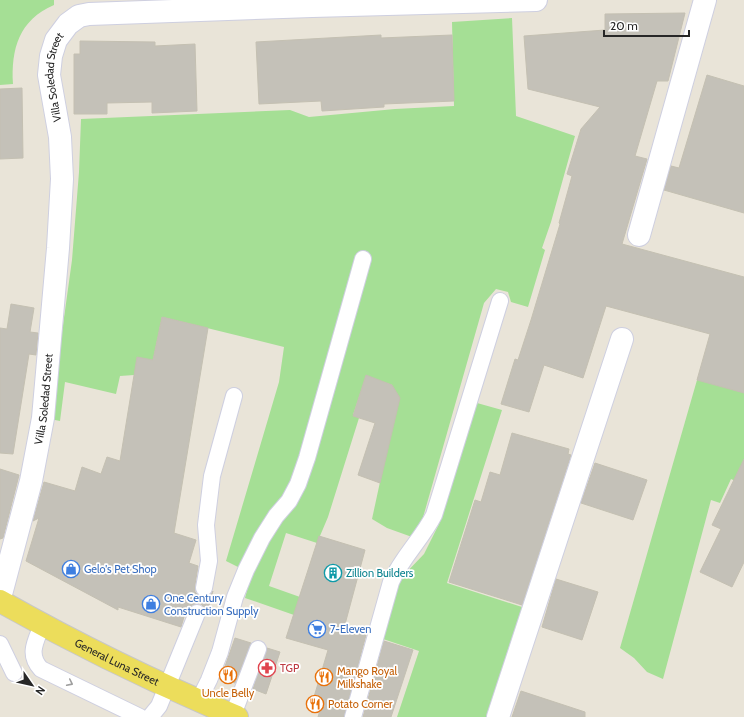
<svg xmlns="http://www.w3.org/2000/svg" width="744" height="717" viewBox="0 0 744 717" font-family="Cabin,sans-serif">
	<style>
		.green { fill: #a5df95 }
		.building { fill: #c4c1b8; stroke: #c4c0b2 }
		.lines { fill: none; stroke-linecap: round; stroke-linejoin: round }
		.service-casing { stroke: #cecfe0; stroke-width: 18 }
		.minor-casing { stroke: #cecfe0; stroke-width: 24 }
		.primary-casing { stroke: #c7c7c7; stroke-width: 24 }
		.service { stroke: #fff; stroke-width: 16 }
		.minor { stroke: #fff; stroke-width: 22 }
		.primary { stroke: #ecdd5b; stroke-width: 22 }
		.oneway { stroke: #9e9e9e }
		.labels { text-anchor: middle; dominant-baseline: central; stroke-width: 3.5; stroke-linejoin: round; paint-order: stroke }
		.street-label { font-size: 11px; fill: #272727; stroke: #fff }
		.shop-label { font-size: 11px; fill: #366cbe; stroke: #fff; text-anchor: start }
		.culture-label { font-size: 11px; fill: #0d838f; stroke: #fff; text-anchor: start }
		.health-label { font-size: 11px; fill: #be3a42; stroke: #fff; text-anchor: start }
		.food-label { font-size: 11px; fill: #c56008; stroke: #fff; text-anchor: start }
	</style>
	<rect width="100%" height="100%" fill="#e9e4d8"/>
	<g class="green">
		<path d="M 0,0 L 54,0 L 54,5 C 19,20 11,49 13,84 L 0,85 Z"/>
		<polygon points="512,18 516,116 575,136 551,222 542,248 545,250 528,307 511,302 508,292 496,289 484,303 420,528 412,537 387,528 372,519 388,445 392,385 366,376 353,415 359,418 328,517 317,543 286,533 269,586 300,597 294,615 245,598 250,579 238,567 226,561 279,382 284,347 162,317 153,360 134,375 120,376 116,394 65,382 60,421 50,419 72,260 79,172 81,119 290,110 309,117 395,109 454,106 452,22"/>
		<polygon points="697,380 744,381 744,485 731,479 720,503 711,500 663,679 647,672 634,658 620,648"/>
		<polygon points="477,403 502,410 447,583 522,607 486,717 397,717 419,651 380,638 395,588 401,578 424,554 439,524"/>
	</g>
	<g class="building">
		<polygon points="685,13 668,81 657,81 635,156 647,159 622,244 744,277 744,393 697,380 710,334 606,306 583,378 544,365 529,412 501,404 515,359 518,360 531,320 560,224 559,223 572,176 567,174 581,129 600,107 528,89 524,36 605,30 605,14"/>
		<polygon points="381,35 381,38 452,35 454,101 384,104 384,107 322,111 321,101 259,104 256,42"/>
		<polygon points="80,41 155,42 155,46 195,44 197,111 152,113 152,102 107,103 107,114 74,114 74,54 80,54"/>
		<polygon points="707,75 744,86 744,213 664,190 671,166 679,168"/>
		<polygon points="22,88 23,158 0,159 0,89"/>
		<polygon points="11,304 34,308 30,332 38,333 36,355 29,354 13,454 0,453 0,328 7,329"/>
		<polygon points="162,317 208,328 174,533 196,540 189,563 198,566 195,585 195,592 198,595 203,597 208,597 213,591 206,616 205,608 201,604 196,604 192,605 188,611 186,610 181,627 118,607 118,610 26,561 39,518 33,521 44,482 75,491 82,467 101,474 107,457 120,461 137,357 153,360"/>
		<polygon points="366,375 392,385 400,398 380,483 358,475 375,423 353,416"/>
		<polygon points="512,433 569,449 568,454 571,455 522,605 449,582 475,500 481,502 490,472 500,475"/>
		<polygon points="744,459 744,562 732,587 700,572 721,529 712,525"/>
		<polygon points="595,463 647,480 633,520 581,503"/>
		<polygon points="0,469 19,475 3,538 0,539"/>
		<polygon points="319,536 365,550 344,628 366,635 344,717 318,717 320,710 311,707 328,650 286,638"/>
		<polygon points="556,579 598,592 582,640 542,627"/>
		<polygon points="235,638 251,643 235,683 221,678"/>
		<polygon points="384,641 413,650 391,717 363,717"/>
		<polygon points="267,648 280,652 266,694 253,689"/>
		<polygon points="521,691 585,712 585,717 512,717"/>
	</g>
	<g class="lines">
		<defs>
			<g id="service">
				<polyline points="204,588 209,561 206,525 212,476 234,396"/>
				<path d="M 42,625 C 36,641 27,654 41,669 L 140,717"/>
				<polyline points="0,644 14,673"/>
				<polyline points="199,700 209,680 220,652 235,597 246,570 262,538 276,516 289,501 298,484 307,458 363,259"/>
				<polyline points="233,715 258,649"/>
				<polyline points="150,717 159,706 197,613"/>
				<path d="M 353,717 L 391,582 C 402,557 422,539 434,515 L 500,301"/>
			</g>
			<g id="minor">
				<polyline points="639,235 705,0"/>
				<path id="s1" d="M 0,598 L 31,481 L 43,418 L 58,248 L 62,179 L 60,137 L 49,75 L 51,56 L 56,40 L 68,24 L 79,16 L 89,14 L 312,6 L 536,0"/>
				<polyline points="498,717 622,339"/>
			</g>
			<g id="primary">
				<path id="s2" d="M 0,601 C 76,644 156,683 237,717"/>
			</g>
		</defs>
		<use href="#service" class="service-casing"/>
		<use href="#minor" class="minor-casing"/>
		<use href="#primary" class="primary-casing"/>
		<use href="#service" class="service"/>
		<use href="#minor" class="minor"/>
		<use href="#primary" class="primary"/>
	</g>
	<defs><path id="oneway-chevron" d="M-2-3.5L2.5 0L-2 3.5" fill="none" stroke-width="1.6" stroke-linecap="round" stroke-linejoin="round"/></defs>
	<use class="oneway" href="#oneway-chevron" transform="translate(70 683) rotate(26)"/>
	<defs>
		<symbol id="shop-ring" viewBox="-11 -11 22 22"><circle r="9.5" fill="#fff" stroke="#3f7fe0" stroke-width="1.5"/><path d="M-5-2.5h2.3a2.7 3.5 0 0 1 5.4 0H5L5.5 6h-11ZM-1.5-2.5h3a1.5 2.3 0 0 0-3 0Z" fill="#3f7fe0"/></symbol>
		<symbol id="building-ring" viewBox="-11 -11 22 22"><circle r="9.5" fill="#fff" stroke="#0f9aa8" stroke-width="1.5"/><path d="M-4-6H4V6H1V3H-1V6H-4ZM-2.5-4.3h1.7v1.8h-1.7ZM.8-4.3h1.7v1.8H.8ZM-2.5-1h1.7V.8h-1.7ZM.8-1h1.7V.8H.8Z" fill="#0f9aa8"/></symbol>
		<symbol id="supermarket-ring" viewBox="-11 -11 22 22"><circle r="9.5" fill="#fff" stroke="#3f7fe0" stroke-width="1.5"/><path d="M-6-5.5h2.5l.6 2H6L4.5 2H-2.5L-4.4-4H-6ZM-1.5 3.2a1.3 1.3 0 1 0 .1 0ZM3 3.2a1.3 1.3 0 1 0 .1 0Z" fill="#3f7fe0"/></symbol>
		<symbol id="pharmacy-ring" viewBox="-11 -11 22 22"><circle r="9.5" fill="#fff" stroke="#e0444e" stroke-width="1.5"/><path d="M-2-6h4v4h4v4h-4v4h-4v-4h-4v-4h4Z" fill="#e0444e"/></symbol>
		<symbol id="restaurant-ring" viewBox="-11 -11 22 22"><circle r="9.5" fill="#fff" stroke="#e8710a" stroke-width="1.5"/><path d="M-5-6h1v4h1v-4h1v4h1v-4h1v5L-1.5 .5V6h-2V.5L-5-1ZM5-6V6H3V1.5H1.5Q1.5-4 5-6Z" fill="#e8710a"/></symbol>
	</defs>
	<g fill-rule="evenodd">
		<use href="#shop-ring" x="61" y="559" width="20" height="20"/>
		<use href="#building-ring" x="323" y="563" width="20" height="20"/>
		<use href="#shop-ring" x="141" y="594" width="20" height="20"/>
		<use href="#supermarket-ring" x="307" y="619" width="20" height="20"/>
		<use href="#pharmacy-ring" x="257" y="658" width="20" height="20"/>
		<use href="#restaurant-ring" x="218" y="665" width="20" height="20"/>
		<use href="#restaurant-ring" x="314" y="667" width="20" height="20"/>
		<use href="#restaurant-ring" x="305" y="694" width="20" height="20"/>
	</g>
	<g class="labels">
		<g class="street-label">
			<text stroke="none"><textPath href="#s1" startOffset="528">Villa Soledad Street</textPath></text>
			<text stroke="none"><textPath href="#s1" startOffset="204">Villa Soledad Street</textPath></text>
			<text stroke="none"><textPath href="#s2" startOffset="132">General Luna Street</textPath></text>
		</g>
		<g class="shop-label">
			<text x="84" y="569">Gelo's Pet Shop</text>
			<text x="164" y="598">One Century<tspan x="164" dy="13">Construction Supply</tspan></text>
			<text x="330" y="629">7-Eleven</text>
		</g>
		<g class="culture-label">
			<text x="346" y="573">Zillion Builders</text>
		</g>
		<g class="health-label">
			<text x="280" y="668">TGP</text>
		</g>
		<g class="food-label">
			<text x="337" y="671">Mango Royal<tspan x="337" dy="13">Milkshake</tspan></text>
			<text x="228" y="693" text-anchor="middle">Uncle Belly</text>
			<text x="328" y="704">Potato Corner</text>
		</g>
	</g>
	<g transform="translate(32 685) rotate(124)" stroke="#ffffff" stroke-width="3" paint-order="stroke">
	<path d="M0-3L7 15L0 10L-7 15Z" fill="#272727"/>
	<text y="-6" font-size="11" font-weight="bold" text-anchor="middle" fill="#272727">N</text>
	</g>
	<path d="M604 30v6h85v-6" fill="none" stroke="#272727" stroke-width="2"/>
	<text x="610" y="30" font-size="12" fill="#272727" stroke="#ffffff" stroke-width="3" paint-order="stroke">20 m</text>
</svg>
